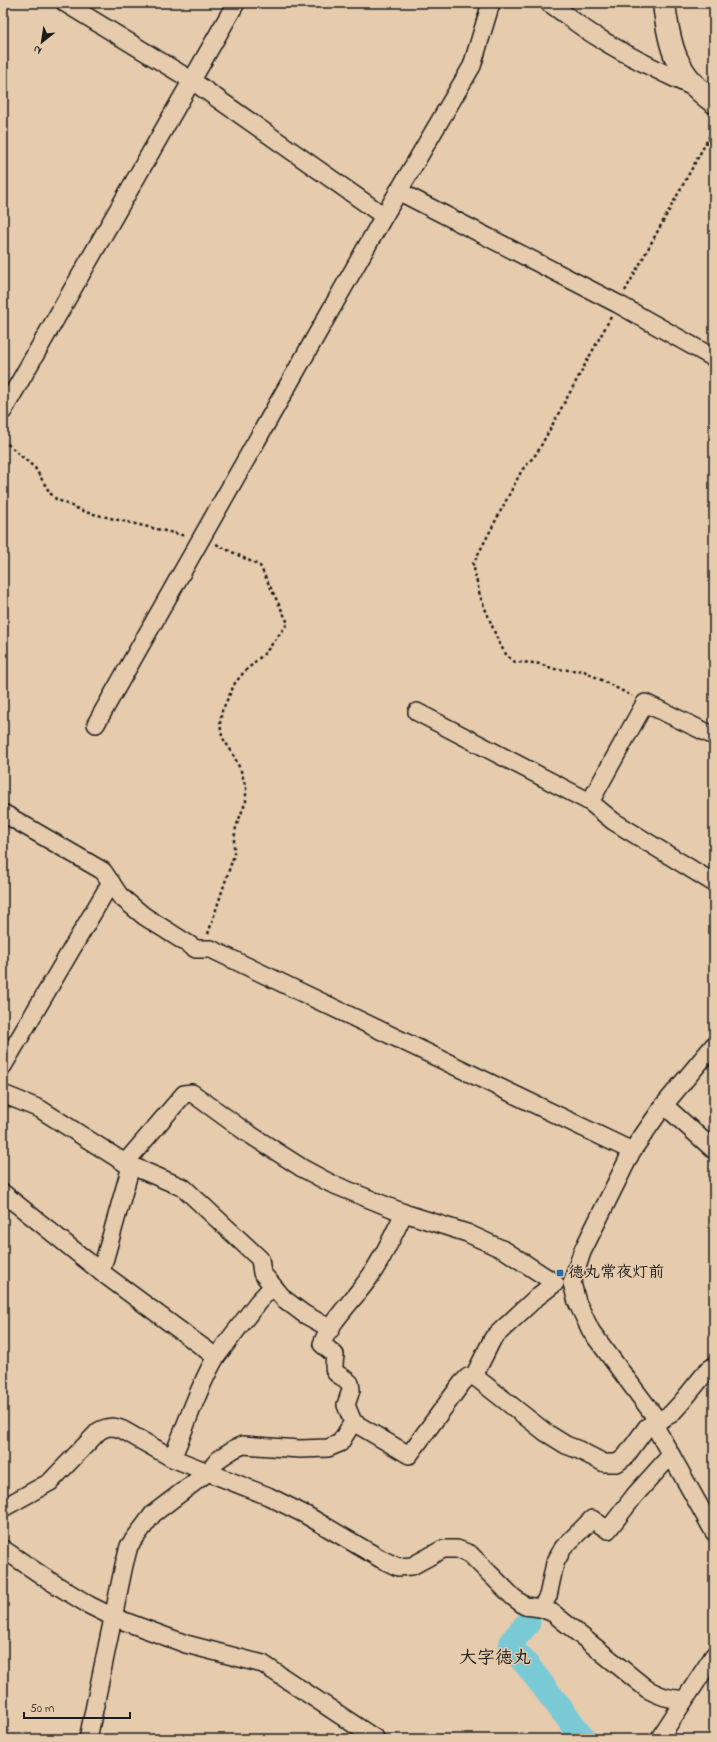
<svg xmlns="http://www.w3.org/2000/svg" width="717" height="1742" viewBox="0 0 717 1742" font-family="'Indie Flower','Klee One',sans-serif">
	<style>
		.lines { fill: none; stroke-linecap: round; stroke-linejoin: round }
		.river { stroke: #7acad6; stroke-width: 25 }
		.street-casing { stroke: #1c1c1c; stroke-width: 20 }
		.secondary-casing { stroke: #1c1c1c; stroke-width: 25 }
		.path { stroke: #1c1c1c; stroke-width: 2.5; stroke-dasharray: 3 3; stroke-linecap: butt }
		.street { stroke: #e6cbad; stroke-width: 17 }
		.secondary { stroke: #e6cbad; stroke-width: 22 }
		.poi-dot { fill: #1f6fb2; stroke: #e6cbad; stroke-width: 1.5 }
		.labels { text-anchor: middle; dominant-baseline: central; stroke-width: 3; stroke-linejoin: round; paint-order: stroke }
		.poi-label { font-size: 16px; font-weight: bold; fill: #1c1c1c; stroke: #e6cbad; text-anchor: start }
		.quarter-label { font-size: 18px; font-weight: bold; fill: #1c1c1c; stroke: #e6cbad }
	</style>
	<rect width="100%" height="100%" fill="#e6cbad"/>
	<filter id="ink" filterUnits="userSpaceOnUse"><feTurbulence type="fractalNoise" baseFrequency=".025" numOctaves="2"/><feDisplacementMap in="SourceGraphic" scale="8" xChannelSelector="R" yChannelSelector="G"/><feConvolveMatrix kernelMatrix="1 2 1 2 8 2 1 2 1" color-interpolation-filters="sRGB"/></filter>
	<g filter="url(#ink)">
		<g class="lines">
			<polyline class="river" points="528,1623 512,1641 511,1647 527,1665 584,1739"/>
			<defs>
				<g id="street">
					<polyline points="65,3 191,80 384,216"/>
					<path d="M 549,3 C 566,14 581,28 599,38 C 630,58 664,73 697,89"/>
					<polyline points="398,191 618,304 714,358"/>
					<polyline points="3,411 236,3"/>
					<polyline points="417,712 590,802"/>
					<polyline points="96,724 384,216 472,66 491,3"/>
					<polyline points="714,736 645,703 590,802 613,821 714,883"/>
					<polyline points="3,813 103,871 120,896 144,916 196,949 211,949 632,1151"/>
					<polyline points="714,1045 664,1105 632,1151 582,1252 572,1283 577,1302 591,1331 653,1414 657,1430 714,1532"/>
					<polyline points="3,1066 111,882"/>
					<polyline points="3,1094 40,1109 125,1163 184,1094 192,1093 243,1130 302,1168 330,1183 404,1213 467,1233 506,1251 555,1283 537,1297 493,1338 474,1376 468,1377 462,1383 409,1455 353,1422 340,1443 328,1448 300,1449 243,1445 234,1449 220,1458 208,1472 153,1514 129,1546 124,1565 88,1739"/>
					<polyline points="664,1105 714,1150"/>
					<polyline points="125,1163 184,1188 260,1259 262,1273 284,1299 304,1314 331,1329"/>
					<path d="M 3,1193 L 101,1272 L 216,1357 C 197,1389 187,1425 172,1458 L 268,1496 L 306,1515 L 381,1559 L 398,1567 L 412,1566 L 443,1549 L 457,1549 L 470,1554 L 513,1597 L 525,1606 L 541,1608 L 553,1613 L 647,1689 C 660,1696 670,1700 685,1699"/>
					<polyline points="101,1272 131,1166"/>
					<polyline points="216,1357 258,1302 273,1286"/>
					<polyline points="474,1376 545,1432 566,1445 579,1450 604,1463 617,1463 625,1457 647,1427 671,1414 681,1403 707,1371 714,1366"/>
					<path d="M 353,1422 L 346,1405 L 351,1390 L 350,1383 C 336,1370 332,1379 335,1355 L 322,1344 C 329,1323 356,1297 369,1278 C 383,1258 393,1236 404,1213"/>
					<path d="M 3,1508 L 50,1482 L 99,1431 C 108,1426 113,1426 123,1430 L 172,1458"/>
					<polyline points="3,1549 50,1581 89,1605 113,1617 186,1644 263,1664 376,1739"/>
					<polyline points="541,1608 548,1596 555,1563 563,1548 592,1519 608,1530 635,1495 671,1455"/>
					<polyline points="659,1739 714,1655"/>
				</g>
				<path id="secondary" d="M 664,3 C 669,47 676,75 714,102"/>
			</defs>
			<use href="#street" class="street-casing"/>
			<use href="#secondary" class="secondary-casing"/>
			<g class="path">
				<polyline points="625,291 714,128"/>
				<polyline points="611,317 537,453 522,470 473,564 480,596 499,643 507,656 515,662 536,663 555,669 584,671 632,696"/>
				<polyline points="3,440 35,468 50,493 56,499 85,512 186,536"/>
				<polyline points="208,934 234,855 234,840 236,827 246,801 246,788 241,771 232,752 222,737 220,723 222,711 235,683 244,672 266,652 288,623 260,566 216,544"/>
			</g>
			<use href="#street" class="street"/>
			<use href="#secondary" class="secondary"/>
		</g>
	</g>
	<rect class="poi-dot" x="556" y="1269" width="8" height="8" rx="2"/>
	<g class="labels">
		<g class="poi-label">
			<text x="568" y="1273">徳丸常夜灯前</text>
		</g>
		<g class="quarter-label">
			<text x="495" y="1659">大字徳丸</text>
		</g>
	</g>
	<rect width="717" height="1742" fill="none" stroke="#e6cbad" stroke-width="16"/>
	<rect x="8" y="8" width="701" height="1726" fill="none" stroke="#1c1c1c" stroke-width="1.5" filter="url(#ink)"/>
	<g transform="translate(42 42) rotate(210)" stroke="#e6cbad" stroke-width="3" paint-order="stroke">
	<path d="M0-3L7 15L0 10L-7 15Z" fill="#1c1c1c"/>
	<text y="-6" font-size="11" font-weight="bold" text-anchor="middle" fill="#1c1c1c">N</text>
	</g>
	<path d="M24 1712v6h106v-6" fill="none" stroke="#1c1c1c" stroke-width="2"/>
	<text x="30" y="1712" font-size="12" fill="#1c1c1c" stroke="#e6cbad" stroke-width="3" paint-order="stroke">50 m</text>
</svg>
